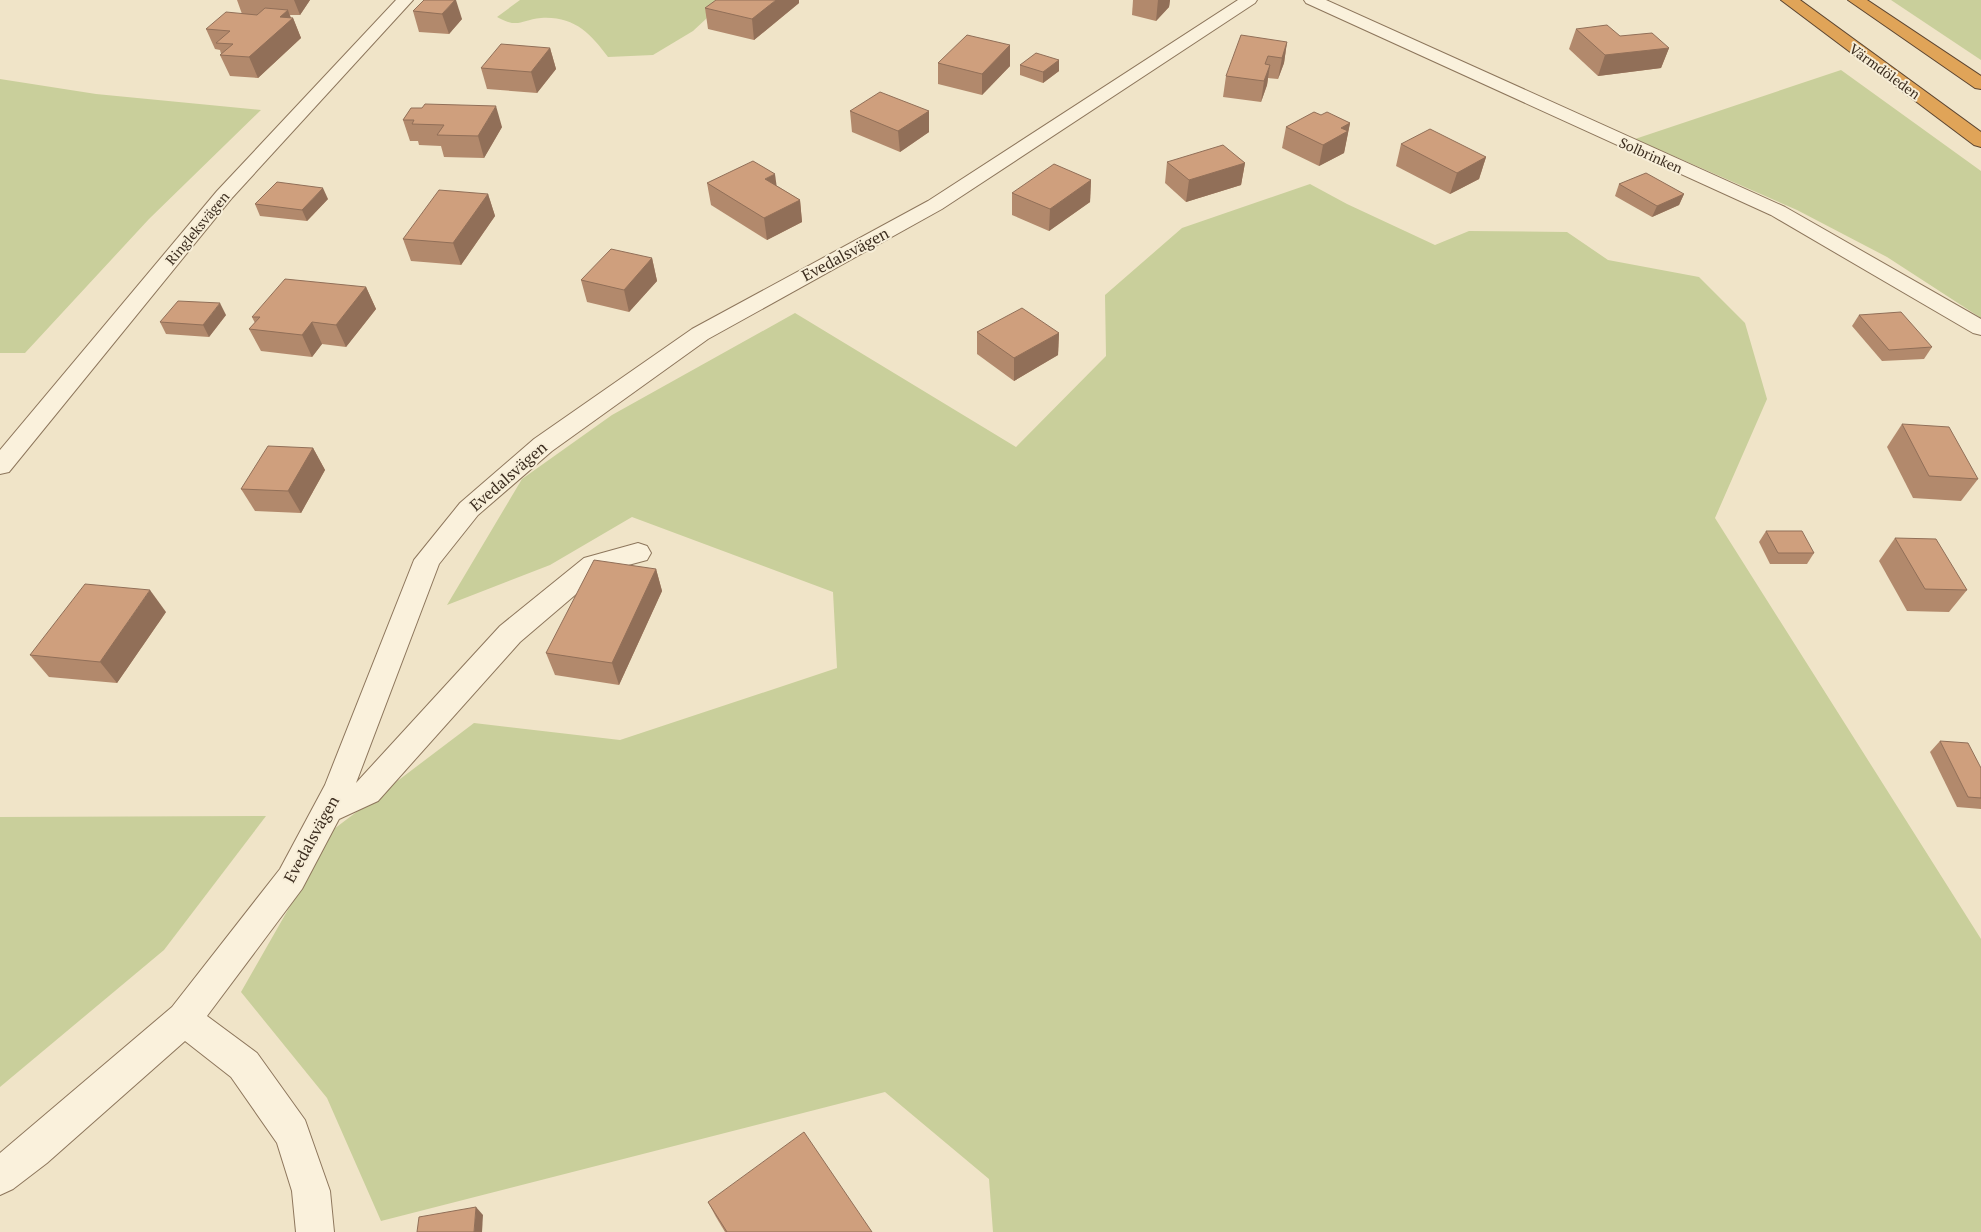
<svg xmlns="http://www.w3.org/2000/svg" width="1981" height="1232" viewBox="0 0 1981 1232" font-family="'PT Serif',serif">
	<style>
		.green { fill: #c9cf9b }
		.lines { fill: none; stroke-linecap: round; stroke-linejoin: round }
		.minor-casing { stroke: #8d765c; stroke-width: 2 }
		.highway-casing { stroke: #5b4430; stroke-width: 2 }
		.minor { fill: #faf1dc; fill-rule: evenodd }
		.highway { fill: #e0a458; fill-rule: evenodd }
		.wall { fill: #b2896c }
		.shaded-wall { fill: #916f58 }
		.building { fill: #cf9f7d; stroke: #916f58 }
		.labels { text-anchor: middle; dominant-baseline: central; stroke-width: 4; stroke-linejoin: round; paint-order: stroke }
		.far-street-label { font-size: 14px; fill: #3d2e20; stroke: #f7eed8 }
		.street-label { font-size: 16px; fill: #3d2e20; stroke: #f7eed8 }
	</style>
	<rect width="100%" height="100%" fill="#f0e4c8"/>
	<g class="green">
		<path d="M 520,0 L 719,0 L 722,4 L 693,31 L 653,55 L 608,57 C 590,33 574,16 541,18 C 520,20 519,29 497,17 Z"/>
		<polygon points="1891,0 1981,0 1981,60"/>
		<polygon points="1841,70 1981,171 1981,318 1887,257 1797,210 1635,139"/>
		<polygon points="0,79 96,94 261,110 149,219 25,353 0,353"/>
		<polygon points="1310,184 1347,204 1435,245 1469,231 1567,232 1608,260 1699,277 1745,323 1767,399 1715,518 1981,939 1981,1232 993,1232 989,1179 885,1092 381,1221 327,1098 241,992 334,829 474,723 620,740 837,668 833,592 632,517 550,565 447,605 522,479 612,415 795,313 1016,447 1106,356 1105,295 1182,228"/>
		<polygon points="266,816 164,950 0,1087 0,817"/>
	</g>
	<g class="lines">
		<defs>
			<g id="minor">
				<polygon points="396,0 413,0 231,199 9,472 0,474 0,450 217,191"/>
				<polygon points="1238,0 1257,0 1255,3 942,209 708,339 552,451 478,515 439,564 356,783 500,626 584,558 638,543 647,546 651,553 647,560 602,572 520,642 378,801 339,819 302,889 207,1016 257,1053 305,1120 330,1191 334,1232 296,1232 292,1191 277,1143 231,1077 185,1041 47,1163 13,1189 0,1195 0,1153 172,1007 280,869 325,785 414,560 460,503 534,439 692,329 928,201"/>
				<polygon points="1304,0 1326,0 1785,207 1981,319 1981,335 1973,333 1771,215 1306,3"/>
			</g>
			<g id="highway">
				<polygon points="1781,0 1800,0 1981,132 1981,147 1974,145"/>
				<polygon points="1848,0 1867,0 1981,76 1981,89 1975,88"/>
			</g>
		</defs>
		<use href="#minor" class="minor-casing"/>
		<use href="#highway" class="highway-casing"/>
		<use href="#minor" class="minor"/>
		<use href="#highway" class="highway"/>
	</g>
	<g class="wall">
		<polygon points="237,0 310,0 300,15 290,15 291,18 293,18 301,38 258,78 230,76 220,55 221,54 220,50 215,49 206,29 242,14"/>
		<polygon points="424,0 462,19 449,34 419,32 413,11"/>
		<polygon points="1133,0 1170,0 1169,7 1156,21 1132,15"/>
		<polygon points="799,3 754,40 708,29 705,8"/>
		<polygon points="1576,29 1620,36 1669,48 1661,68 1598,76 1569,49"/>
		<polygon points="1287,42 1284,63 1278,79 1268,78 1267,85 1261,102 1223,97 1226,76"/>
		<polygon points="1010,45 1010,66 982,95 938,84 938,63"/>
		<polygon points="550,48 556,69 537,93 487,89 481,68"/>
		<polygon points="1059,60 1059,71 1043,83 1020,75 1020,65"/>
		<polygon points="411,108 502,127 484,158 444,157 441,146 419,145 418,141 410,141 403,120"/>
		<polygon points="850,111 929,111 929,132 900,152 852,132"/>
		<polygon points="1321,115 1350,123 1344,153 1319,166 1282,148 1286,127"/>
		<polygon points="1401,144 1486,157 1479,179 1450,194 1396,166"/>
		<polygon points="1167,162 1245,163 1241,185 1186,202 1165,183"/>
		<polygon points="1091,180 1090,202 1049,231 1012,215 1012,193"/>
		<polygon points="707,183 777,186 800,200 802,222 767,240 711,205"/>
		<polygon points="1619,184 1684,194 1679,205 1652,217 1615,196"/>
		<polygon points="488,194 495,216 461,265 411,261 403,239"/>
		<polygon points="328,199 307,221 260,216 255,204"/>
		<polygon points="652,258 657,281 629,312 587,302 581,280"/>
		<polygon points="366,287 376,309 346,347 322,344 312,357 261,351 249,329 255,323 252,317"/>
		<polygon points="226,315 209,337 166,334 160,322"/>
		<polygon points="1859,315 1932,347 1924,359 1882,361 1852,326"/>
		<polygon points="977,332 1059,333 1058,355 1014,381 977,354"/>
		<polygon points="1902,424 1978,479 1961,501 1913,498 1887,447"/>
		<polygon points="313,448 325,470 301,513 255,511 241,489"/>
		<polygon points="1766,531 1814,553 1807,564 1770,564 1759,542"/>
		<polygon points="1895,538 1967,590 1949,612 1907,611 1879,561"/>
		<polygon points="656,569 662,591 619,685 555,675 546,653"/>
		<polygon points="166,612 117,683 49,677 30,655"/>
		<polygon points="1940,741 1981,768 1981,809 1957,807 1930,752"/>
		<polygon points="708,1202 872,1232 725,1232 716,1217"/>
	</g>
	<g class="shaded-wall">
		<polygon points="294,0 310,0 300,15"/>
		<polygon points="455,0 456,0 462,19 449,34 442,14"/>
		<polygon points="776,0 799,0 799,3 754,40 752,19"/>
		<polygon points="1158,0 1170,0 1169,7 1156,21"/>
		<polygon points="288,10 291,19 293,18 301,38 258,78 249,57 280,17"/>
		<polygon points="1287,42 1284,63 1278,79 1282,58"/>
		<polygon points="1010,45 1010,66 982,95 982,74"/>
		<polygon points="550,48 556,69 537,93 531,72"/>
		<polygon points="1669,48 1661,68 1598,76 1605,55"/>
		<polygon points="1059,60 1059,71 1043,83 1043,72"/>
		<polygon points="1270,65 1267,85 1261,102 1264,81"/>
		<polygon points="496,106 502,127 484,158 478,136"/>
		<polygon points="929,111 929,132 900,152 898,131"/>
		<polygon points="1350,123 1344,153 1319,166 1323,145 1341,128"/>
		<polygon points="1486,157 1479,179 1450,194 1457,173"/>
		<polygon points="1245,163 1241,185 1186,202 1189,180"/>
		<polygon points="775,174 778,196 765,179"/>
		<polygon points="1091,180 1090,202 1049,231 1050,209"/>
		<polygon points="323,188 328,199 307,221 302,210"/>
		<polygon points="488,194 495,216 461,265 453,243"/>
		<polygon points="1684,194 1679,205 1652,217 1657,206"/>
		<polygon points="800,200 802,222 767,240 764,218"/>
		<polygon points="652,258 657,281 629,312 624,290"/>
		<polygon points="366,287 376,309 346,347 336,325"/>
		<polygon points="220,303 226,315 209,337 203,325"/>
		<polygon points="312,322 322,344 312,357 302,335"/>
		<polygon points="1059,333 1058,355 1014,381 1014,358"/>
		<polygon points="313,448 325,470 301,513 288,491"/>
		<polygon points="656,569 662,591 619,685 612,663"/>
		<polygon points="150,590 166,612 117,683 100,662"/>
		<polygon points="476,1207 483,1215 482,1232 474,1232"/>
	</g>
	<g class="building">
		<polygon points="424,0 455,0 442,14 413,11"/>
		<polygon points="716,0 776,0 752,19 705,8"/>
		<polygon points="265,8 288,10 280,17 293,18 249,57 220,55 233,44 216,43 230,31 206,29 226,12 257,15"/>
		<polygon points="1607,25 1620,36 1652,33 1669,48 1605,55 1576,29"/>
		<polygon points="967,35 1010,45 982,74 938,63"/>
		<polygon points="1241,35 1287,42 1282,58 1268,56 1265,64 1270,65 1264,81 1226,76"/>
		<polygon points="501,44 550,48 531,72 481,68"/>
		<polygon points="1036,53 1059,60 1043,72 1020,65"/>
		<polygon points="880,92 929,111 898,131 850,111"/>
		<polygon points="425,104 496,106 478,136 437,135 444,125 412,124 414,120 403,120 411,108 422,108"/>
		<polygon points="1314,112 1321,115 1327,112 1350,123 1341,128 1348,131 1323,145 1286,127"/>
		<polygon points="1430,129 1486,157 1457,173 1401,144"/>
		<polygon points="1223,145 1245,163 1189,180 1167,162"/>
		<polygon points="753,161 775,174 765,179 800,200 764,218 707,183"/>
		<polygon points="1054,164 1091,180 1050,209 1012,193"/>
		<polygon points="1646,173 1684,194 1657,206 1619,184"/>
		<polygon points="277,182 323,188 302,210 255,204"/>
		<polygon points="439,190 488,194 453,243 403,239"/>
		<polygon points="611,249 652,258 624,290 581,280"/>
		<polygon points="285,279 366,287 336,325 312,322 302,335 249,329 260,317 252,317"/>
		<polygon points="178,301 220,303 203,325 160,322"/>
		<polygon points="1022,308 1059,333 1014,358 977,332"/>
		<polygon points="1901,312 1932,347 1889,350 1859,315"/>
		<polygon points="1902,424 1949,427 1978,479 1929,476"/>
		<polygon points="268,446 313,448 288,491 241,489"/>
		<polygon points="1766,531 1802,531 1814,553 1778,553"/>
		<polygon points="1895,538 1936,539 1967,590 1925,589"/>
		<polygon points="594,560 656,569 612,663 546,653"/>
		<polygon points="85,584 150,590 100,662 30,655"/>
		<polygon points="1940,741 1968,743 1981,768 1981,798 1968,797"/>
		<polygon points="804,1132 872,1232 727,1232 708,1202"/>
		<polygon points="476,1207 474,1232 417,1232 419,1217"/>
	</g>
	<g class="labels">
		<g class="far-street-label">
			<text transform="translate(1885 71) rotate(36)">Värmdöleden</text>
			<text transform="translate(1651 155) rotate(24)">Solbrinken</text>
			<text transform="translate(197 228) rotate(-50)">Ringleksvägen</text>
		</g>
		<g class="street-label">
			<text transform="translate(845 254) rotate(-28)">Evedalsvägen</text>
			<text transform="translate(508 476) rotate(-41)">Evedalsvägen</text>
			<text transform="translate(311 839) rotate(-61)">Evedalsvägen</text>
		</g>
	</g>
</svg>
